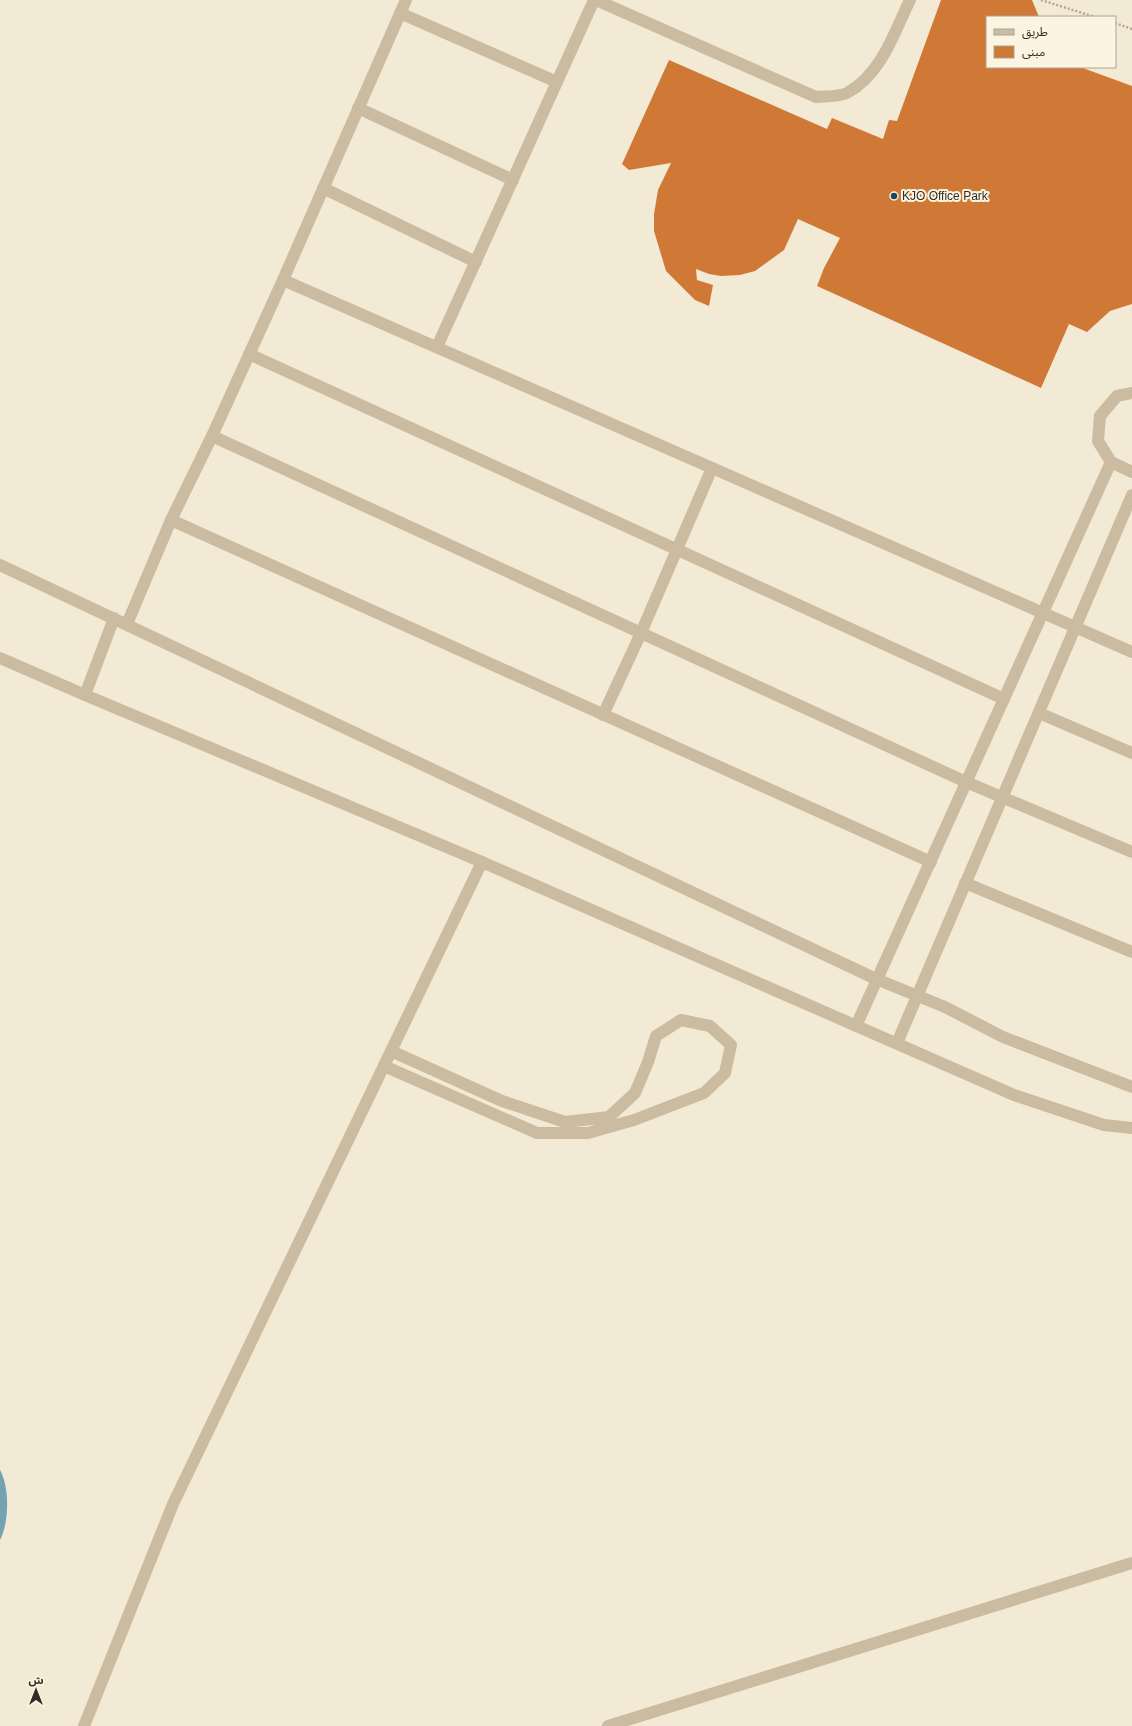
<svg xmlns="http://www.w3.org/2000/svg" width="1132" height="1726" viewBox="0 0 1132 1726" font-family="Helvetica,'Noto Sans Arabic',sans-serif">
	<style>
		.water { fill: #72a3b2 }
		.building { fill: #d07936 }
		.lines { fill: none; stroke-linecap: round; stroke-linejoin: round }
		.path { stroke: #b7a68b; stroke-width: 2.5; stroke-dasharray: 2 2; stroke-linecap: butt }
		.minor { stroke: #cbbca1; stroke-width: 12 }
		.poi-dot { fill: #174859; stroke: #faf4e1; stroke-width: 1.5 }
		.labels { text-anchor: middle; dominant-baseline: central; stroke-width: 4; stroke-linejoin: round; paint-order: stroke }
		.poi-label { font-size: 12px; fill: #342c24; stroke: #faf4e1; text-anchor: start }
	</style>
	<rect width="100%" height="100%" fill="#f3ead5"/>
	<path class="water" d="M 0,1470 C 10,1488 9,1523 0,1540 Z"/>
	<polygon class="building" points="941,0 1032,0 1039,17 987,17 987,67 1080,67 1132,86 1132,304 1110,311 1087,332 1069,324 1041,388 817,286 824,268 840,238 798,219 784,250 755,271 740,275 721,276 709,274 696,269 697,280 713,285 709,306 695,300 666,271 654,231 654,214 658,190 671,163 629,170 622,164 669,60 827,129 832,118 883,139 889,120 897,121"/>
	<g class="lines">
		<g class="path">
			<polyline points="1041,0 1095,17"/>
			<polyline points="1115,23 1132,29"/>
		</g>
		<g class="minor">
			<path d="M 596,0 L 816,97 C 825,96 839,97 847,93 C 881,75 894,33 910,0"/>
			<polyline points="400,13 557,82"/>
			<polyline points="358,108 513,180"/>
			<polyline points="323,188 476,262"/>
			<polyline points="283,280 406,0"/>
			<polyline points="437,347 594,0"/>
			<polyline points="249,354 1004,699"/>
			<polyline points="1132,393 1117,396 1100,416 1098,441 1111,462 1132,472"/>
			<polyline points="212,436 966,782 1132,852"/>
			<polyline points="171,520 931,862"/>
			<polyline points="0,565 876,979 945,1007 1003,1037 1132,1087"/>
			<polyline points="127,624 171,520 212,436 283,280 1132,652"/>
			<polyline points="0,658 85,695 482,862 1014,1095 1104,1125 1132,1128"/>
			<polyline points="85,695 114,618"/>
			<polyline points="1039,713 1132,753"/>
			<polyline points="603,715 641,633 712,468"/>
			<polyline points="965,883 1132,952"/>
			<polyline points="856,1026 1111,462"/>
			<polyline points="897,1043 1132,495"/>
			<polyline points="384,1066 537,1133 588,1133 634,1120 704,1093 725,1073 731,1045 710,1026 681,1020 656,1036 648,1062 635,1093 609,1117 565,1122 502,1101 391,1051"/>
			<polyline points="84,1726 173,1504 482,862"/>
			<polyline points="608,1726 1132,1563"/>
		</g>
	</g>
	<circle class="poi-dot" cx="894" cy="196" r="4"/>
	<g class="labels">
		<g class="poi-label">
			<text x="902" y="196">KJO Office Park</text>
		</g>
	</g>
	<rect x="986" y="16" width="130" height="52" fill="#faf4e1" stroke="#aba495"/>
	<rect x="994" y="29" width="20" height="6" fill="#cbbca1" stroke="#aba495"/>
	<text x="1022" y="36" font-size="12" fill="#342c24">طريق</text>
	<rect x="994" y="46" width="20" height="12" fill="#d07936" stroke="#aba495"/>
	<text x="1022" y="56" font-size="12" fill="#342c24">مبنى</text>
	<g transform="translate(36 1690)" stroke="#faf4e1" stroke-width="3" paint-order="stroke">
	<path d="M0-3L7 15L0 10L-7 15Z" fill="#342c24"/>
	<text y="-6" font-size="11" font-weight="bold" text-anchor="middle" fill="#342c24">ش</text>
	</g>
</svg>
